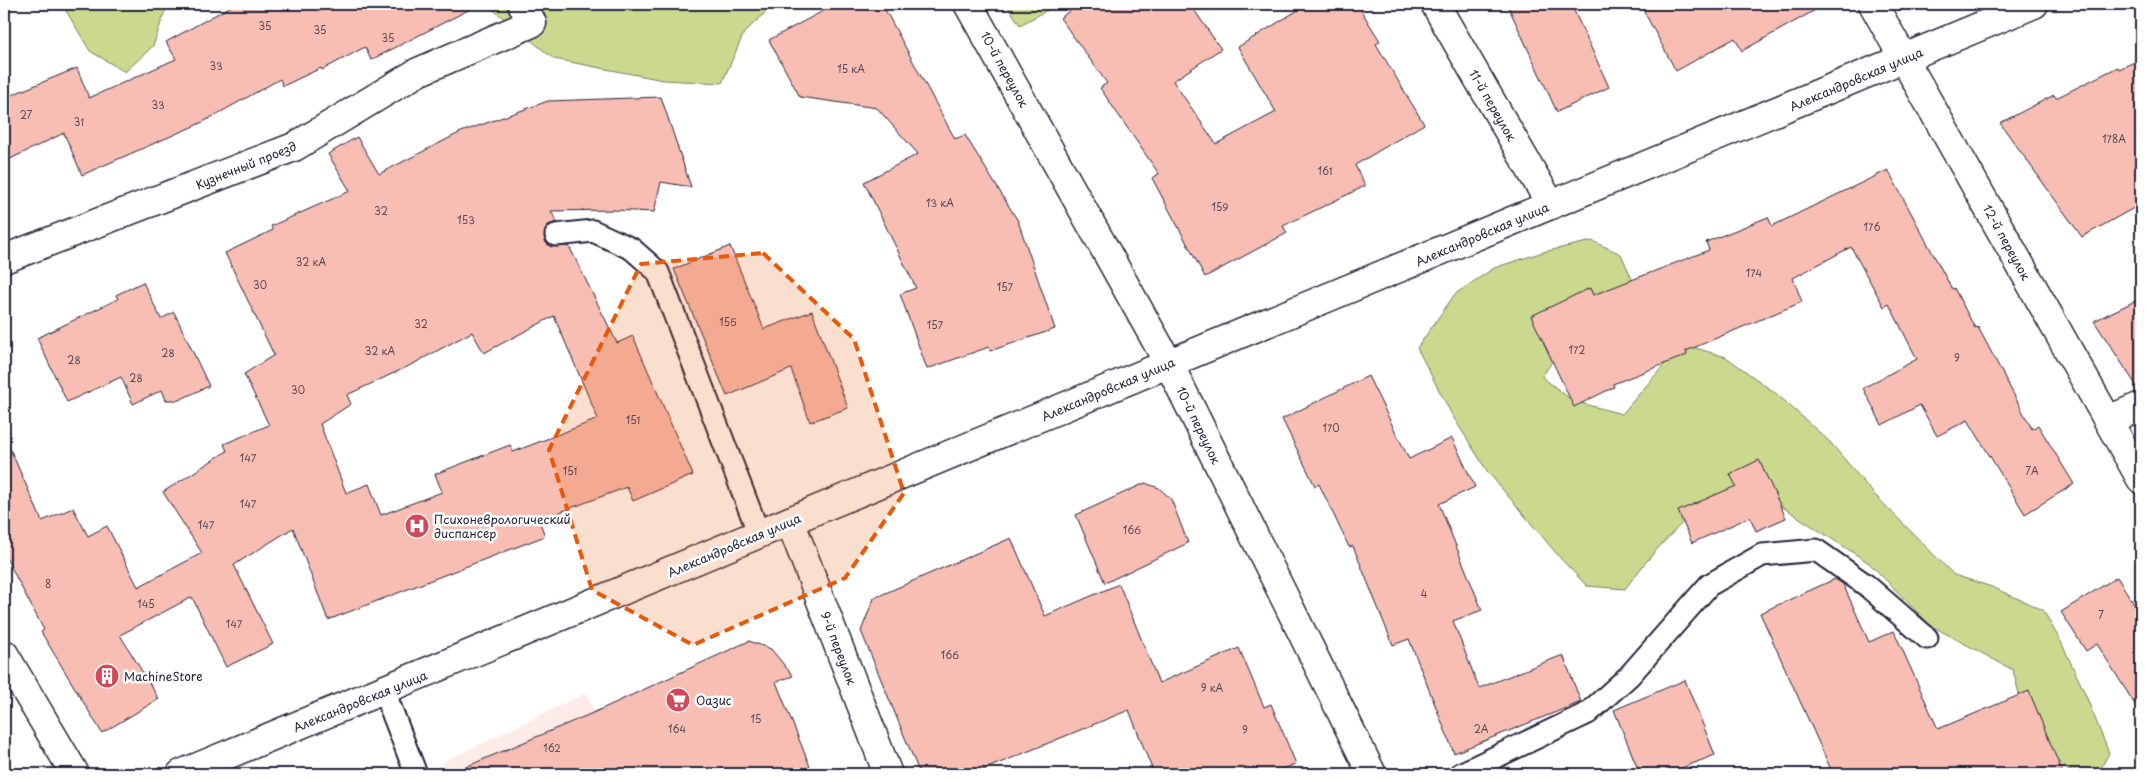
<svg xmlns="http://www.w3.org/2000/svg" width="2145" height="778" viewBox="0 0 2145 778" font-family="'Playpen Sans',sans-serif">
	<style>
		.built { fill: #fdebe8 }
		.green { fill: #cad98d; stroke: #767e64 }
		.building { fill: #f8bdb3; stroke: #22223b; fill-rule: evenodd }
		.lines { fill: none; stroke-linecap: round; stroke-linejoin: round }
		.lane-casing { stroke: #22223b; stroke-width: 25 }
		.street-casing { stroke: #22223b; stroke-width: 31 }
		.secondary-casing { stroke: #22223b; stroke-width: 31 }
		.lane { stroke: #fff; stroke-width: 21 }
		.street { stroke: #fff; stroke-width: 28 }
		.secondary { stroke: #fff; stroke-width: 28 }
		.marked { fill: #e8590c; fill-opacity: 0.2; stroke: #e8590c; stroke-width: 4; stroke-dasharray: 10 6; stroke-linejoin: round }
		.labels { text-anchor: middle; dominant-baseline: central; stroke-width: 5; stroke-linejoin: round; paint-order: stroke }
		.number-label { font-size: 10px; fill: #584959 }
		.street-label { font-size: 12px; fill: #22223b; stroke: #fff }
		.poi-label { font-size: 12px; fill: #22223b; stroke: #fff; text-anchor: start }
	</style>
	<rect width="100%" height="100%" fill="#fff"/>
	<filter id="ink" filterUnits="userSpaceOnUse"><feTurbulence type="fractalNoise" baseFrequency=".02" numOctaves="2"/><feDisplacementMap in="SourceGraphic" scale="10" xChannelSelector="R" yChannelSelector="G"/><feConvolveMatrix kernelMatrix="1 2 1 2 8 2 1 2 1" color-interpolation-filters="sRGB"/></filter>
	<g filter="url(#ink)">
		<polygon class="built" points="586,693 624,774 446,774 441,763"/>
		<g class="green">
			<polygon points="62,4 165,4 166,8 153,46 125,72 90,51"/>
			<polygon points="486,4 774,4 744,33 722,83 663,80 554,59"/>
			<polygon points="1006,4 1059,4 1020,25"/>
			<path d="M 1592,241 L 1621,254 L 1640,297 L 1572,331 L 1542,377 L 1573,401 L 1622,414 L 1682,344 L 1726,357 L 1778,395 L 1830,442 L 1873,493 L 1954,575 L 1992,587 L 2043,610 L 2061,642 L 2084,691 L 2109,753 L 2098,774 L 2072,774 L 2035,740 L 2026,721 L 2013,670 L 1930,625 L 1869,563 L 1775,502 L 1715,494 C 1679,524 1653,551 1625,589 L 1587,586 L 1561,559 L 1487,471 L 1452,415 L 1417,348 L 1455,294 L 1494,268 L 1543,252 Z"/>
		</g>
		<g class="building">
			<polygon points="235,4 480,4 371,60 365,47 322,70 321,68 283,86 280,79 203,122 82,175 64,133 4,162 4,98 77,68 89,98 176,59 166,42"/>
			<polygon points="836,4 882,4 955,139 965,135 1018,221 1055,329 990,351 989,347 927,369 900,294 916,288 864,182 918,154 877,108 800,97 769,40"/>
			<polygon points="1079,4 1190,4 1221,49 1173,81 1216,144 1276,112 1238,47 1308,4 1357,4 1380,41 1376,44 1424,124 1355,165 1365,186 1283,226 1287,233 1205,277 1152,178 1159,174 1100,88 1107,83 1060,18"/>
			<polygon points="1507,4 1571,4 1609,87 1557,112"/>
			<polygon points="1640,4 1826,4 1742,51 1735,38 1676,71"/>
			<polygon points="2141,59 2141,204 2082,237 2000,123 2054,95 2056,98 2118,67 2119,69"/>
			<path d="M 661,97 L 691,187 L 661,182 L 654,212 L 613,210 L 551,211 L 557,222 L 548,225 L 544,236 L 546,243 L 551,247 L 569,246 L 617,343 L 633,336 L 693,475 L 633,501 L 627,487 L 539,520 L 545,536 L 328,620 L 293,528 L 234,565 L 273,644 L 226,667 L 192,597 L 120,635 L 159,699 L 102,733 L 41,632 L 44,630 L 4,554 L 4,435 L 42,521 L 73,508 L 88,536 L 107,526 L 138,587 L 202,553 L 163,492 L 227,451 L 224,444 L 269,425 L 244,374 L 274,355 L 225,253 L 273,230 L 271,226 L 350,191 L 328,154 L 357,137 L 379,174 L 461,132 L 548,101 ZM 554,316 L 598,419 L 513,452 L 510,445 L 435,474 L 442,492 L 381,515 L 369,484 L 346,493 L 320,424 L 351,404 L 347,395 L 409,366 L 472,332 L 484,353 Z"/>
			<polygon points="1888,170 1952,289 1954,288 1975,328 1978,327 2032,429 2038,425 2074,484 2025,514 1968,420 1937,436 1920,405 1882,425 1863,388 1917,359 1889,304 1884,307 1851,247 1793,278 1802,302 1686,351 1687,355 1613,384 1614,387 1574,407 1531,316 1590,288 1593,295 1709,250 1706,242 1768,217 1772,226"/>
			<polygon points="730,246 764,329 812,311 848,408 810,422 791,369 727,396 674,269"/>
			<polygon points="143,282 161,319 174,312 209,386 179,400 166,400 162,390 133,404 121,377 67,402 37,338 118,299 116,295"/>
			<polygon points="2141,298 2141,391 2140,391 2094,321"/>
			<polygon points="1368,376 1409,459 1452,438 1475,487 1439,504 1482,610 1453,621 1479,688 1563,655 1581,702 1454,753 1409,639 1393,645 1353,546 1349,547 1319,484 1315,486 1282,419"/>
			<polygon points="1759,460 1786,518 1756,531 1750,517 1692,543 1678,511 1736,486 1730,474"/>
			<polygon points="1145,483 1159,488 1171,499 1188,543 1105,583 1076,515"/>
			<polygon points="1011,538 1045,616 1119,584 1159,683 1239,648 1264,707 1271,704 1296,764 1269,774 1154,774 1129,710 973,774 920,774 861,631 874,598"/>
			<polygon points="2117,577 2141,615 2141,714 2097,644 2086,651 2061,612"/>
			<polygon points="1835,579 1843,584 1869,642 1894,631 1938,729 2029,691 2063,774 1833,774 1760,613"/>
			<polygon points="749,641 771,649 793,676 776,682 813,774 449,774 595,712"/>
			<polygon points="1685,680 1715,755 1666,774 1640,774 1614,710"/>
		</g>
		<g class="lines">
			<defs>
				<g id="lane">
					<polyline points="556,235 593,231 632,249 658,272 759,534"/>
					<polyline points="384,691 416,774"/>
					<polyline points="1460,774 1588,713 1629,676 1709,585 1762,555 1816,550 1866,585 1927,638"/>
				</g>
				<g id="street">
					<polyline points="1435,4 1551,205"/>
					<polyline points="1873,4 2141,479"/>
					<polyline points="4,259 294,147 418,72 532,23 522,4"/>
					<polyline points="2108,420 2141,406"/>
					<polyline points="790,521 888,774"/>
					<polyline points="4,654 75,774"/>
				</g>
				<g id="secondary">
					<polyline points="968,4 1169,364 1372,774"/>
					<polyline points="181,774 2034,4"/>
				</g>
			</defs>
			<use href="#lane" class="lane-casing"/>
			<use href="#street" class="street-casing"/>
			<use href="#secondary" class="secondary-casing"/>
			<use href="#lane" class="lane"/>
			<use href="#street" class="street"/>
			<use href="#secondary" class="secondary"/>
		</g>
	</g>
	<path class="marked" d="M 763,253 L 854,339 L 904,493 L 845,578 L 693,645 L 592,590 L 549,450 L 641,264 Z"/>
	<defs>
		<symbol id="hospital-disc" viewBox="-11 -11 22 22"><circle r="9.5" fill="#d1495b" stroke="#fff"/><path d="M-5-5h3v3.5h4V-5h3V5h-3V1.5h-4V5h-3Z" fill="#fff"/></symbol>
		<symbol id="building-disc" viewBox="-11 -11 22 22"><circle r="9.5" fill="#d1495b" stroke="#fff"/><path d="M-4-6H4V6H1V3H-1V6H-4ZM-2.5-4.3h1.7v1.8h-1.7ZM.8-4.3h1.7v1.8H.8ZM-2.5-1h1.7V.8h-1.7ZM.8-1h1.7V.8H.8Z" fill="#fff"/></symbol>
		<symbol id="supermarket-disc" viewBox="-11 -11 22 22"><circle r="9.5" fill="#d1495b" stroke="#fff"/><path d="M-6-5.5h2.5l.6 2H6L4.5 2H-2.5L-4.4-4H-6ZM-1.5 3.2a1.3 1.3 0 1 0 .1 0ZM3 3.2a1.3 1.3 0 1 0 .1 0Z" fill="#fff"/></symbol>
	</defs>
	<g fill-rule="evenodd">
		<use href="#hospital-disc" x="403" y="512" width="28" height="28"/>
		<use href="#building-disc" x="93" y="662" width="28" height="28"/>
		<use href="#supermarket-disc" x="664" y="686" width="28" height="28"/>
	</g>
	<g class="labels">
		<g class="number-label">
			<text x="265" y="25">35</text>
			<text x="320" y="29">35</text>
			<text x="388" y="37">35</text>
			<text x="216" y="65">33</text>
			<text x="851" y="68">15 кА</text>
			<text x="158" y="104">33</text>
			<text x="26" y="114">27</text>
			<text x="79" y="121">31</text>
			<text x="2114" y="138">178А</text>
			<text x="1325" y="170">161</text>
			<text x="940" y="202">13 кА</text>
			<text x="1220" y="206">159</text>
			<text x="381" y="210">32</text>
			<text x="466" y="219">153</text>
			<text x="1872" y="226">176</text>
			<text x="311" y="261">32 кА</text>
			<text x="1754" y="272">174</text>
			<text x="260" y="284">30</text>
			<text x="1005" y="286">157</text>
			<text x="728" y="321">155</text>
			<text x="421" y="323">32</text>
			<text x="935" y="324">157</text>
			<text x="1577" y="349">172</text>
			<text x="380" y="350">32 кА</text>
			<text x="168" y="352">28</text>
			<text x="1957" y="357">9</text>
			<text x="74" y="359">28</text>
			<text x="136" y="377">28</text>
			<text x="298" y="389">30</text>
			<text x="633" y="419">151</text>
			<text x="1331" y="427">170</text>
			<text x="248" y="457">147</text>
			<text x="570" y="470">151</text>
			<text x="2032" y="470">7А</text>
			<text x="248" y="503">147</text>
			<text x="206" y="524">147</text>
			<text x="1132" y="529">166</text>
			<text x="48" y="583">8</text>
			<text x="1424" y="593">4</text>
			<text x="146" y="603">145</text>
			<text x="2101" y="614">7</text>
			<text x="234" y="623">147</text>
			<text x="950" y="654">166</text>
			<text x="1212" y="687">9 кА</text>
			<text x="756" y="718">15</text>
			<text x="677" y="728">164</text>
			<text x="1481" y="728">2А</text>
			<text x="1245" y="729">9</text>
			<text x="552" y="747">162</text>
		</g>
		<g class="street-label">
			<text transform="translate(1005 69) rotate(61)">10-й переулок</text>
			<text transform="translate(1856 79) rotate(-23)">Александровская улица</text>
			<text transform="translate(1493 105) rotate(60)">11-й переулок</text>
			<text transform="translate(246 165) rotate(-22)">Кузнечный проезд</text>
			<text transform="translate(1482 234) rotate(-23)">Александровская улица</text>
			<text transform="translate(2007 242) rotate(61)">12-й переулок</text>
			<text transform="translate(1108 389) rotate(-23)">Александровская улица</text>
			<text transform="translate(1199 425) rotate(64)">10-й переулок</text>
			<text transform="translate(734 545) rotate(-23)">Александровская улица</text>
			<text transform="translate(839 648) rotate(69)">9-й переулок</text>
			<text transform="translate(360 701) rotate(-22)">Александровская улица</text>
		</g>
		<g class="poi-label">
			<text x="434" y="519">Психоневрологический<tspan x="434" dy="14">диспансер</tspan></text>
			<text x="124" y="676">MachineStore</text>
			<text x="696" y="700">Оазис</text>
		</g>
	</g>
	<rect width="2145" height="778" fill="none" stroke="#fff" stroke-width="20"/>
	<rect x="10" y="10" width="2125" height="758" fill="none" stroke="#22223b" stroke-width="2" filter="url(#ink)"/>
</svg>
